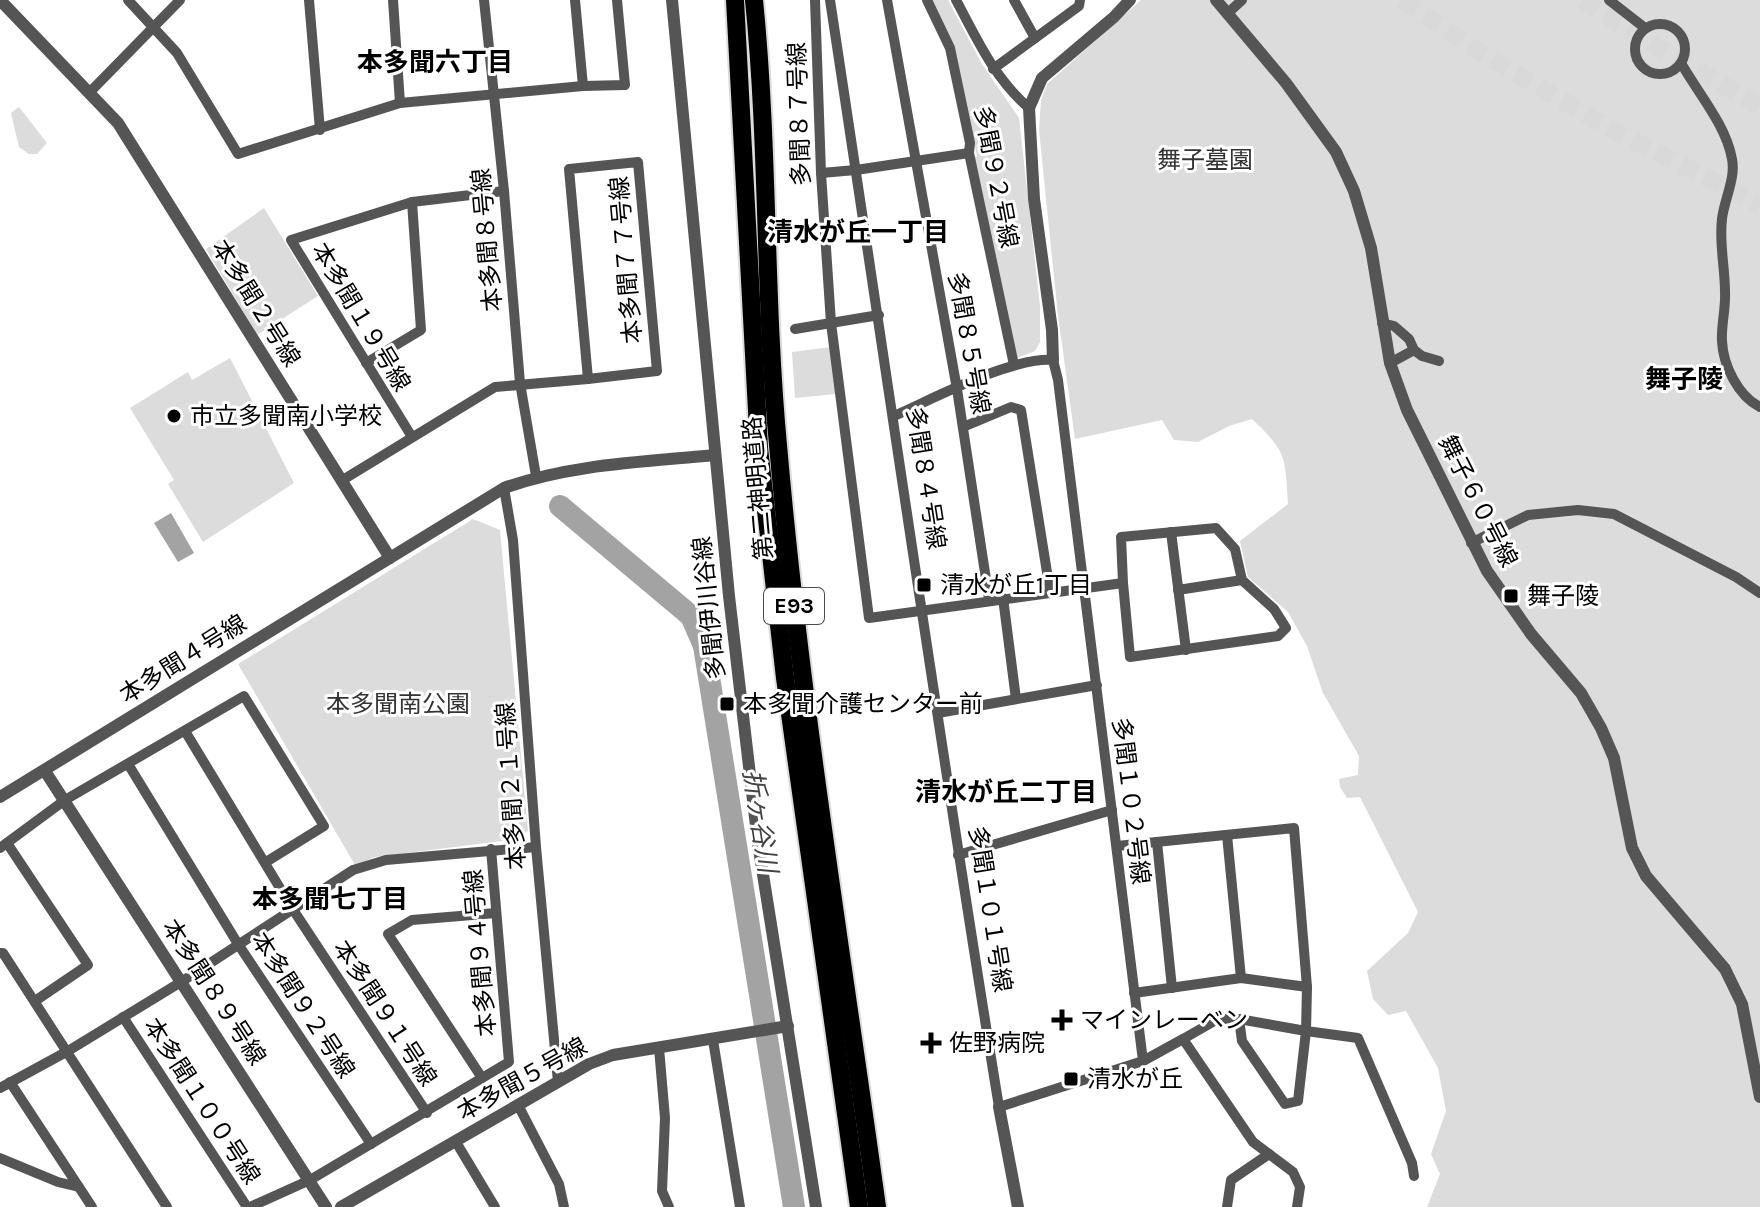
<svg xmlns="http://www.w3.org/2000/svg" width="1760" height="1207" viewBox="0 0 1760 1207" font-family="Karla,'Noto Sans JP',sans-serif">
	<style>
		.green { fill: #dcdcdc }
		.water { fill: #a3a3a3 }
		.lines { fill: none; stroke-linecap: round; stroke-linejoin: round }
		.river { stroke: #a3a3a3; stroke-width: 22 }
		.motorway-tunnel { stroke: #d9d9d9; stroke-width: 18; stroke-dasharray: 18 9; stroke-linecap: butt }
		.motorway-casing { stroke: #dbdbdb; stroke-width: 22 }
		.minor { stroke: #555; stroke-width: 10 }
		.tertiary { stroke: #555; stroke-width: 12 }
		.motorway { stroke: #000; stroke-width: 18 }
		.poi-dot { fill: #000; stroke: #fff; stroke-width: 3 }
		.labels { text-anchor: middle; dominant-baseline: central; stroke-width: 6; stroke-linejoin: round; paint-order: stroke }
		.shield { fill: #fff; stroke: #4c4c4c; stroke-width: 2 }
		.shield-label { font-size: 22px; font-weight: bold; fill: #000 }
		.street-label { font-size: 24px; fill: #000; stroke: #fff }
		.park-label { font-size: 24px; fill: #333; stroke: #fff }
		.poi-label { font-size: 24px; fill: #000; stroke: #fff; text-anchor: start }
		.neighbourhood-label { font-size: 26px; font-weight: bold; fill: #000; stroke: #fff }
		.water-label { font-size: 26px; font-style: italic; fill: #444; stroke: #fff }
	</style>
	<rect width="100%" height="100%" fill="#fff"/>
	<g class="green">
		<polygon points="932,0 948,0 982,64 1019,118 1040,306 1040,342 1035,351 1017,358 974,158 977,156 956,55"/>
		<path d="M 1141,0 L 1760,0 L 1760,1207 L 1427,1207 L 1440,1174 L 1431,1154 L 1446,1111 L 1438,1068 L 1406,1011 L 1388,1015 L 1373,999 L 1367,971 L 1408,933 L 1418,912 L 1360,797 L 1347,798 L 1340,787 L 1339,779 L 1358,775 L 1359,756 L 1323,693 L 1307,646 L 1288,612 L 1248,577 L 1240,541 L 1288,504 C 1285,456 1287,452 1252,419 L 1229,426 L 1198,442 L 1174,440 L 1162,420 L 1075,439 L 1058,316 L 1039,130 L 1041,100 L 1047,84 Z"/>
		<polygon points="19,107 47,143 37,154 29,154 19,147 11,113"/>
		<polygon points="264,208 318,296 257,335 206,249"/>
		<polygon points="831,347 836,394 795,398 792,352"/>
		<polygon points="230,358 294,483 203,542 168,484 174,480 130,408 188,372 192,380"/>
		<polygon points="473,519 500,530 528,831 518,839 375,857 355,865 238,664"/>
	</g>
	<polygon class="water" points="171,513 194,553 178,562 154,523"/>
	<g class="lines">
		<polyline class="river" points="560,506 691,616 704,646 794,1207"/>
		<g class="motorway-tunnel">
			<polyline points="1402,0 1481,53 1611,129 1760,205"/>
			<polyline points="1582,0 1645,40 1760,106"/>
		</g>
		<defs>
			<g id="motorway">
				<polyline points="735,0 759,448 785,678 859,1207"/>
				<path d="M 754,0 C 769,148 764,297 778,445 C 800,700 842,953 877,1207"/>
			</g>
		</defs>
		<use href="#motorway" class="motorway-casing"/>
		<g class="minor">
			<polyline points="128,0 177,53 238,154 400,103 583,86 575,0"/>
			<polyline points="309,0 320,130"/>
			<polyline points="393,0 400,103"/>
			<polyline points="484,0 504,191 520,383 536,476"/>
			<polyline points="815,0 821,173 831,323 869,618 1123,583 1121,537 1216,528 1235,549 1242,580 1274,609 1286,628 1278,636 1130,657 1123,583"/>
			<path d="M 830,0 C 886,369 939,739 999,1107 L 1143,1061 L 1183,1039 L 1253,1142 L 1293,1172 L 1300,1187 L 1297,1207"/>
			<polyline points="887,0 957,389 989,599"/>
			<polyline points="927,0 950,48 970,143 969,153 1014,365"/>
			<path d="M 956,0 C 977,39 994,78 1029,108"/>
			<polyline points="1014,0 1035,38"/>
			<polyline points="1609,0 1645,28"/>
			<polyline points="1228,13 1242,0"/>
			<circle cx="1660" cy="49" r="25"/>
			<path d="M 1681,63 C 1698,93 1726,125 1732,159 C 1736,178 1724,200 1722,219 C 1719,244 1725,267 1725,292 C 1726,308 1721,325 1722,341 C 1723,365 1738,396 1760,407"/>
			<polyline points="993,69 1079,6 1080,0"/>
			<polyline points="583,86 625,85 617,0"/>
			<polyline points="90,92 180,0"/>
			<polygon points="638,162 657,371 588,379 569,169"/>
			<polyline points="821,173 856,170 969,153"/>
			<polyline points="1382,323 1394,326 1409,339 1414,350 1422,356 1439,361"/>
			<polyline points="795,329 879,315"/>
			<polyline points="366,363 421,330 412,202"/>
			<polyline points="1390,363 1414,350"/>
			<path d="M 894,416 C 935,398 1011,357 1053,360 L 1058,380 L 1143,1061"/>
			<polyline points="963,427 1011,407 1021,410 1050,591"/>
			<polyline points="412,437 291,240 412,202 504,191"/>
			<polyline points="341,481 495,387 588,379"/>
			<polyline points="504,488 513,540 536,847 558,1082"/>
			<polyline points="1171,532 1186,650"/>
			<polyline points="1471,543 1528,515 1578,510 1614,514 1736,577 1760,593"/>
			<polyline points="1178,590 1242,580"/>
			<polyline points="1003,598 1016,699"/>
			<polyline points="938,713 1097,685"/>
			<polyline points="185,731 292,908 427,1113"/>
			<polyline points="128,764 238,944 371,1144"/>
			<polyline points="1227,835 1241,978"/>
			<polyline points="1157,842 1172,988"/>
			<polyline points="7,843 88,965 35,1001"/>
			<polyline points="1117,846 1294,828 1307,987 1306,1031 1358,1038 1412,1163 1414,1176"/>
			<polyline points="0,848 65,800 244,696 324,826 266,862"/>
			<polyline points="958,855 1112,810"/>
			<polyline points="0,953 3,953 167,1207"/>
			<polyline points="1134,993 1241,978 1307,987"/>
			<polyline points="123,1017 247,1207"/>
			<polyline points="1183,1039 1218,1019 1239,1019 1306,1031 1298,1101 1285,1104 1242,1041 1239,1019"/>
			<polyline points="713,1040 740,1207"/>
			<polyline points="659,1048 665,1118 662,1191 669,1207"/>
			<polyline points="482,1078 388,934 412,920 496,913"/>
			<polyline points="10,1082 92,1207"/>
			<polyline points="0,1088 68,1051 181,982 353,870 386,860 536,847"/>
			<polyline points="518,1105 559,1184 564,1207"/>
			<polyline points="456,1142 495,1207"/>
			<polyline points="0,1158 58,1182 79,1187"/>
			<polyline points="250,1207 310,1180 509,1062 491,849"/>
			<polyline points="1227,1207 1231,1180 1269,1154"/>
		</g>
		<g class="tertiary">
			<polyline points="0,0 118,123 390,558"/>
			<polyline points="672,0 729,596 758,843 816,1207"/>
			<polyline points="1216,0 1286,83 1336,152 1354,191 1371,248 1390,363 1407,410 1487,571 1531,634 1581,693 1601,728 1614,758 1632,848 1646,876 1725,969 1742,1004 1760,1097"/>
			<polyline points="1053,360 1052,330 1034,199 1029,108 1042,78 1114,17 1130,0"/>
			<polyline points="45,771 326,1207"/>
			<path d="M 0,797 L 504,488 C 571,464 644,462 715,455"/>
			<polyline points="999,1107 1018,1207"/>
			<polyline points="341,1207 589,1064 613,1055 788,1026"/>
		</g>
		<use href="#motorway" class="motorway"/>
	</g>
	<g class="poi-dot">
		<circle cx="174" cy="416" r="8"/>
		<rect x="916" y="577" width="16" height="16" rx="4"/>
		<rect x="1503" y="588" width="16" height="16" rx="4"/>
		<rect x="719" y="696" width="16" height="16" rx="4"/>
		<path d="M1058 1008h8v8h8v8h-8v8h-8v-8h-8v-8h8z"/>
		<path d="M927 1031h8v8h8v8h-8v8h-8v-8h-8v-8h8z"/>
		<rect x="1063" y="1071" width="16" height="16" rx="4"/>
	</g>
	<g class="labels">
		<rect class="shield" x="764" y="588" width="60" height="36" rx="6"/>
		<g class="shield-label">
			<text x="794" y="606">E93</text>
		</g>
		<g class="street-label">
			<text transform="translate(799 114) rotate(-92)">多聞８７号線</text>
			<text transform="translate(996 177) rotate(79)">多聞９２号線</text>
			<text transform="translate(487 240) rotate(-95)">本多聞８号線</text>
			<text transform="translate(626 260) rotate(-95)">本多聞７７号線</text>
			<text transform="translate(256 303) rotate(58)">本多聞２号線</text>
			<text transform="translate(361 317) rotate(59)">本多聞１９号線</text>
			<text transform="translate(969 343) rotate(80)">多聞８５号線</text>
			<text transform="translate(926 478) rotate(81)">多聞８４号線</text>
			<text transform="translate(758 488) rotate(-95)">第二神明道路</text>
			<text transform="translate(1478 501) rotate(63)">舞子６０号線</text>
			<text transform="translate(709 608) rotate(-96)">多聞伊川谷線</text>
			<text transform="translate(183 659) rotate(-32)">本多聞４号線</text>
			<text transform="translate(511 786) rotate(-94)">本多聞２１号線</text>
			<text transform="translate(1131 801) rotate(83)">多聞１０２号線</text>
			<text transform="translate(990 909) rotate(81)">多聞１０１号線</text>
			<text transform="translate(480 953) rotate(-95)">本多聞９４号線</text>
			<text transform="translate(214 992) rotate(57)">本多聞８９号線</text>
			<text transform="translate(303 1005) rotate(57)">本多聞９２号線</text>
			<text transform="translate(385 1013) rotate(57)">本多聞９１号線</text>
			<text transform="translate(522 1079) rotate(-29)">本多聞５号線</text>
			<text transform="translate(202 1101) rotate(57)">本多聞１００号線</text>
		</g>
		<g class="park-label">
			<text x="1205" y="160">舞子墓園</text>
			<text x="398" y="704">本多聞南公園</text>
		</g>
		<g class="poi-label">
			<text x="190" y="416">市立多聞南小学校</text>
			<text x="940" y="585">清水が丘1丁目</text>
			<text x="1527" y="596">舞子陵</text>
			<text x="743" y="704">本多聞介護センター前</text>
			<text x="1080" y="1020">マインレーベン</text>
			<text x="949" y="1043">佐野病院</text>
			<text x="1087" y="1079">清水が丘</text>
		</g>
		<g class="neighbourhood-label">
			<text x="435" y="62">本多聞六丁目</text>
			<text x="858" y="232">清水が丘一丁目</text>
			<text x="1684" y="379">舞子陵</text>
			<text x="1006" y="792">清水が丘二丁目</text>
			<text x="330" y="899">本多聞七丁目</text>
		</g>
		<g class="water-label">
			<text transform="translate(760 821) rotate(81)">折ヶ谷川</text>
		</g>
	</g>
</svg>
